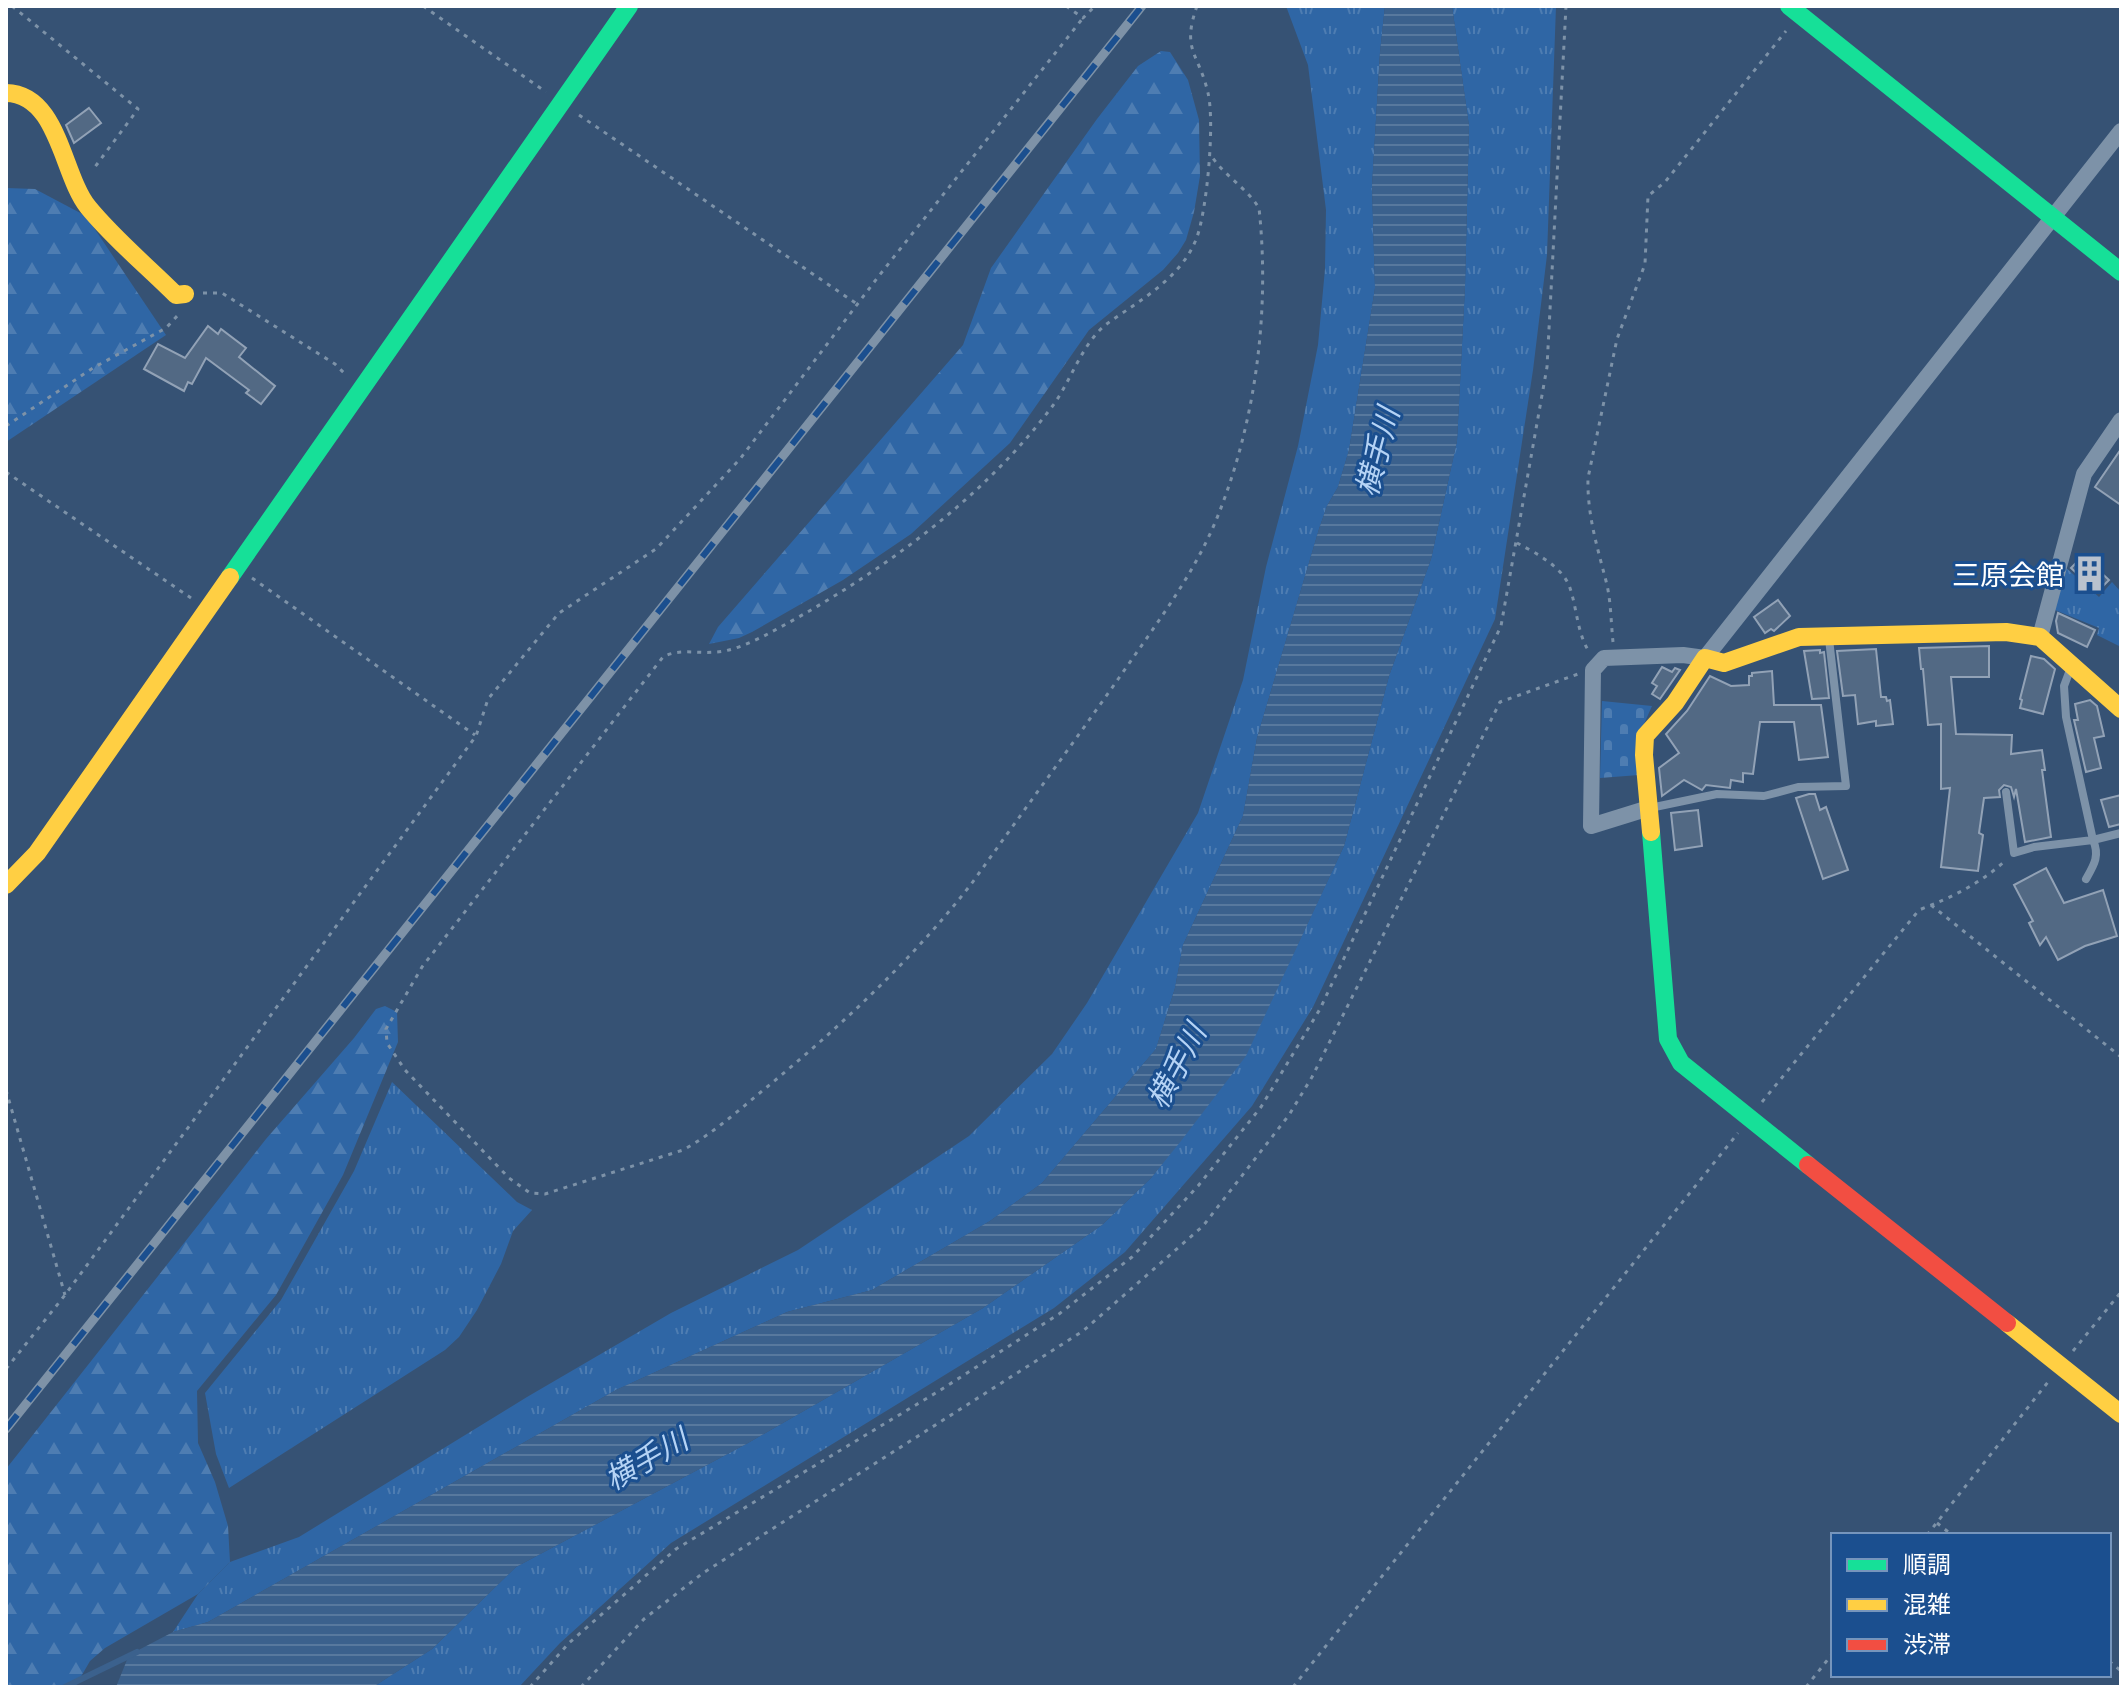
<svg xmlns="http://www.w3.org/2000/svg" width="2127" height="1693" viewBox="0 0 2127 1693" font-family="'Public Sans','Noto Sans JP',sans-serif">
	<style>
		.grass { fill: url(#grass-tufts) }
		.forest { fill: url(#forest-firs) }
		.cemetery { fill: url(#cemetery-stones) }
		.water { fill: url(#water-rules) }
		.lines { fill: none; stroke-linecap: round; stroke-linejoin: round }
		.stream { stroke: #3b618d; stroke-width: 6 }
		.building { fill: #526984; stroke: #92a2b6; stroke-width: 2 }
		.path { stroke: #7d92a8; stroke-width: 3; stroke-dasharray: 4 6; stroke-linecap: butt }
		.lane { stroke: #7d92a8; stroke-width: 8 }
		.street { stroke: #7d92a8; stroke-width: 16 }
		.fast { stroke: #16e098; stroke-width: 18 }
		.slow { stroke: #ffcf43; stroke-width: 18 }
		.jam { stroke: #f24e42; stroke-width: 18 }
		.rail-casing { stroke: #7e92a7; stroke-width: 9 }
		.rail { stroke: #1b4f8f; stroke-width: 6; stroke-dasharray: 18; stroke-linecap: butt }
		.labels { text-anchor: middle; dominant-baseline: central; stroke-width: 6; stroke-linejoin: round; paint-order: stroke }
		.poi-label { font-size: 28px; fill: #fff; stroke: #1b4f8f; text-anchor: end }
		.water-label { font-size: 30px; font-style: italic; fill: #b5d3f5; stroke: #1b4f8f }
	</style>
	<defs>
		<pattern id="grass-tufts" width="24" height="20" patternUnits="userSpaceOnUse" patternTransform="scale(2)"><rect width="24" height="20" fill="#2f66a5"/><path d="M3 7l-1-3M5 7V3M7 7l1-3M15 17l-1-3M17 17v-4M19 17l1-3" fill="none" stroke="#4e7db2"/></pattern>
		<pattern id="forest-firs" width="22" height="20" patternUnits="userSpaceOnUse" patternTransform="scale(2)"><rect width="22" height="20" fill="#2f66a5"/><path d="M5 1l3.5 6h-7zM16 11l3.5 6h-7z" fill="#4e7db2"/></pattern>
		<pattern id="cemetery-stones" width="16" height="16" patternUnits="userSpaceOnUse" patternTransform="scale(2)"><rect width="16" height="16" fill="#2f66a5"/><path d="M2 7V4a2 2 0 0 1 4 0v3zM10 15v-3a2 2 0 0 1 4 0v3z" fill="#4e7db2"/></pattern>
		<pattern id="water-rules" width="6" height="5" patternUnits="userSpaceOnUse" patternTransform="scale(2)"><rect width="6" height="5" fill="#3b618d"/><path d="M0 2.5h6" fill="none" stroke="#58799e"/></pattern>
	</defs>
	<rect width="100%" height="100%" fill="#365274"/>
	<g class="grass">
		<polygon points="1286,6 1385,6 1380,52 1372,186 1375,288 1349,450 1338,487 1327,506 1319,529 1257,738 1243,816 1183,945 1175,988 1156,1049 1042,1183 990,1221 872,1290 787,1312 616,1390 208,1622 173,1632 198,1594 230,1562 299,1537 527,1397 671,1313 798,1250 969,1136 1052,1054 1087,1003 1198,813 1243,680 1266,567 1298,446 1318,345 1325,269 1326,210 1308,65"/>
		<polygon points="1452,6 1556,6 1547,255 1533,370 1495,619 1313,1007 1252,1106 1125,1252 1054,1308 671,1543 560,1643 519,1687 373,1687 432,1649 516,1567 748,1443 983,1308 1102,1225 1151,1178 1245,1056 1344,846 1389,676 1431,559 1457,441 1465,287 1469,126"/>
		<polygon points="2065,567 2099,597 2112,582 2121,592 2121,647 2097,635 2099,628 2055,610"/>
		<polygon points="392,1082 517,1202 532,1210 513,1231 501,1264 477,1310 459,1337 445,1350 229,1488 216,1454 205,1393 281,1300 354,1171"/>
	</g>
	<g class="forest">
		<polygon points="1161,51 1170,52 1188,80 1199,120 1200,176 1194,212 1186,240 1178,253 1163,270 1089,330 1010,443 911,534 843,580 752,632 739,638 709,644 718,627 963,345 991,268 1097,119 1138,66"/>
		<polygon points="6,188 35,189 86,216 166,335 6,442"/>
		<polygon points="385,1006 397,1012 398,1042 343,1175 276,1295 197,1391 198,1443 215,1482 228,1526 230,1562 198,1594 105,1648 90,1661 75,1687 6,1687 6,1469 266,1139 354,1038 376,1009"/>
	</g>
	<polygon class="cemetery" points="1602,701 1652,706 1640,733 1639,775 1600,778"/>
	<polygon class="water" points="1385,6 1452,6 1469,126 1465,287 1457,441 1431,559 1389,676 1344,846 1246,1056 1181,1141 1151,1178 1102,1225 983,1308 748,1443 516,1567 432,1649 373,1687 116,1687 129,1655 173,1632 208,1622 616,1390 787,1312 872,1290 990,1221 1042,1183 1156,1049 1175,988 1183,945 1243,816 1257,738 1319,529 1327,506 1338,487 1349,450 1375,288 1372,186 1380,52"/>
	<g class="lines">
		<polyline class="stream" points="65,1687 137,1652"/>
	</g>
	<g class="building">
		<polygon points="89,108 101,123 74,143 66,125"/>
		<polygon points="208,326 218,334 221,329 246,348 239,357 275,386 261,404 246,393 249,390 206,358 192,384 188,382 184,391 144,369 158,344 185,358"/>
		<polygon points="2121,449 2121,505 2095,487"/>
		<polygon points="2083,556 2109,580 2097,592 2071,568"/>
		<polygon points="1778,600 1790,616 1774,631 1771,629 1765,633 1754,617"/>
		<polygon points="2058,613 2095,630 2087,647 2058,633 2056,621"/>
		<polygon points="1989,646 1989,677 1951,677 1956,734 2012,735 2011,754 2042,750 2045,770 2042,770 2051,837 2025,842 2016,789 2014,797 2011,787 2004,785 1999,790 2000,797 1984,798 1979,833 1983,835 1978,871 1941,867 1950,788 1941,789 1941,724 1928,725 1923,669 1921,669 1919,648"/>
		<polygon points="1876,649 1881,697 1886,697 1887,701 1890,700 1893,724 1876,726 1876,721 1858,724 1855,695 1843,696 1837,651"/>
		<polygon points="1820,650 1820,653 1824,652 1829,698 1812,699 1804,651"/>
		<polygon points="2031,656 2044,659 2055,669 2043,714 2020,708 2022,700 2020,699"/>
		<polygon points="1662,667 1672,672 1675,668 1680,670 1660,699 1652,694 1657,686 1652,683"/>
		<polygon points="1772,671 1774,705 1821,705 1828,757 1799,760 1794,722 1760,722 1753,774 1743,773 1743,782 1731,780 1730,788 1706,785 1702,790 1684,780 1662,796 1659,768 1679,753 1666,734 1687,711 1710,676 1731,686 1749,685 1749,676 1752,676 1752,673"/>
		<polygon points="2090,700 2097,706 2104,736 2094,738 2101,768 2086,772 2074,720 2078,720 2075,704"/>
		<polygon points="1809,794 1815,794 1820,810 1826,807 1848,870 1823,879 1796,798"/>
		<polygon points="2121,795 2121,824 2109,827 2101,800"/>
		<polygon points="1698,810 1702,846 1675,850 1671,813"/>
		<polygon points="2046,868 2064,903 2103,890 2117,936 2085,946 2058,960 2046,937 2040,945 2029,923 2033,921 2014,885"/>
	</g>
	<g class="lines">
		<g class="path">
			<polyline points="12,6 138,109 92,171"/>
			<polyline points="423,6 546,92"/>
			<polyline points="1066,6 1083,18 1095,6"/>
			<path d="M 1197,6 C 1181,51 1199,53 1208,93 C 1215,122 1207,209 1197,237 C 1185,270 1155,291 1127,310 C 1117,317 1106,323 1098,332 C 1079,353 1070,381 1054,404 C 981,503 869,581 762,637 C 747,644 732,651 716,652 C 698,654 679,648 663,657 L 422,967 L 386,1029 L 387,1043 L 405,1070 L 509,1178 L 530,1193 L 545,1194 L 683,1150 C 714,1133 740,1109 767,1087 C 841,1026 913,959 972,883 C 1024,810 1077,738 1128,665 C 1162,616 1197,569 1219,513 C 1256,419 1270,310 1259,208 C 1246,187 1224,176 1210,154"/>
			<polyline points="579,115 857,304"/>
			<polyline points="203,293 222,293 335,364 347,376"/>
			<polyline points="6,426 93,368 166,328 179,314"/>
			<polyline points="6,472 191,598"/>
			<path d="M 1517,543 C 1536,553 1563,567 1570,588 C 1577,609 1577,631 1588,650"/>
			<polyline points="252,578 475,735"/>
			<path d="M 1613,642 C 1611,623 1611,603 1607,585 C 1598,549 1587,516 1588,478 L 1617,339 L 1645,264 L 1648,196 L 1665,182 L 1786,31"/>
			<polyline points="1931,905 2121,1057"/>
			<polyline points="6,1090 65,1295"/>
			<path d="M 1762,1102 L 1919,910 C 1952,897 1978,885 2005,861"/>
			<polyline points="2073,1351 2121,1292"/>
			<polyline points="6,1369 65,1295 476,736 488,699 559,613 656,549 740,459 878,277 1083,18"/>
			<polyline points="1937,1523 1952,1535"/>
			<polyline points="1927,1535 2048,1382"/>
			<polyline points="2109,1661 2121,1671"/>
			<polyline points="530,1687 569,1643 676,1549 939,1391 1059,1314 1132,1257 1198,1186 1261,1107 1320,1009 1501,626 1547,367 1566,6"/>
			<polyline points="581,1687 644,1619 703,1573 1083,1331 1203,1226 1289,1115 1312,1077 1500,702 1578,674"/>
			<polyline points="1293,1687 1738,1133"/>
			<polyline points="1806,1687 1833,1653"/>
		</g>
		<g class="lane">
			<polyline points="2006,792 2014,853 2034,847 2093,840 2066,717 2064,686 2070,670"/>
			<polyline points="1650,808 1717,794 1764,796 1798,787 1846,786 1829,639"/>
			<path d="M 2086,879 C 2094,865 2100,856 2093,840 L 2121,833"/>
		</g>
		<g class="street">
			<polyline points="2040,637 2084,474 2121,420"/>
			<polyline points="1649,808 1591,826 1593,670 1604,658 1683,655 1705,658 2121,131"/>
		</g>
		<g class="fast">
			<polyline points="1789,6 2121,272"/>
			<polyline points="230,577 629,6"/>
			<polyline points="1651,832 1668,1039 1681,1063 1808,1165"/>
		</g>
		<g class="slow">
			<path d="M 6,93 C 59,94 62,175 88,207 C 114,239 147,266 176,295 L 185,294"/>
			<polyline points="1651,832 1644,755 1645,736 1675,703 1705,658 1724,663 1799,637 2006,632 2040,637 2121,709"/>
			<polyline points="6,885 37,853 230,577"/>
			<polyline points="2007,1323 2121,1414"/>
		</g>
		<polyline class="jam" points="1808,1165 2007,1323"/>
		<defs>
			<polyline id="rail" points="6,1429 1142,6"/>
		</defs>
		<use href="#rail" class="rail-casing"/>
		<use href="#rail" class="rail"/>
	</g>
	<defs>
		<symbol id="building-bare" viewBox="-9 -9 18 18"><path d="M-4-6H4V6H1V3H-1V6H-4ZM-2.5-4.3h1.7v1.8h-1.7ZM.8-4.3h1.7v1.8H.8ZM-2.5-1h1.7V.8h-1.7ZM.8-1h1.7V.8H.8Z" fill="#b9c2ce" stroke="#1b4f8f" stroke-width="2.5" paint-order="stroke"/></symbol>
	</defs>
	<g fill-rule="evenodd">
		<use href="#building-bare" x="2064" y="548" width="51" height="51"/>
	</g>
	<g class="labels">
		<g class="poi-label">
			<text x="2064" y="574">三原会館</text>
		</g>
		<g class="water-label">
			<text transform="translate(1377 452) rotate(-75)">横手川</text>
			<text transform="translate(1176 1066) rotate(-62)">横手川</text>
			<text transform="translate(646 1459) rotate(-30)">横手川</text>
		</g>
	</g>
	<rect width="2127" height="1693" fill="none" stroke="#ffffff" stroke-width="16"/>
	<rect x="1831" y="1533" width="280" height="144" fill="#1b4f8f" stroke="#7695bc" stroke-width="2"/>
	<rect x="1847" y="1559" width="40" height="12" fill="#16e098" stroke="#7695bc" stroke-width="2"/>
	<text x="1903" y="1573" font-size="24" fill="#ffffff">順調</text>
	<rect x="1847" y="1599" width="40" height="12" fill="#ffcf43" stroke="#7695bc" stroke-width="2"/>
	<text x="1903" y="1613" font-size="24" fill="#ffffff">混雑</text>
	<rect x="1847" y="1639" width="40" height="12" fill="#f24e42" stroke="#7695bc" stroke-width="2"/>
	<text x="1903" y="1653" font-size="24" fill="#ffffff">渋滞</text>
</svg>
